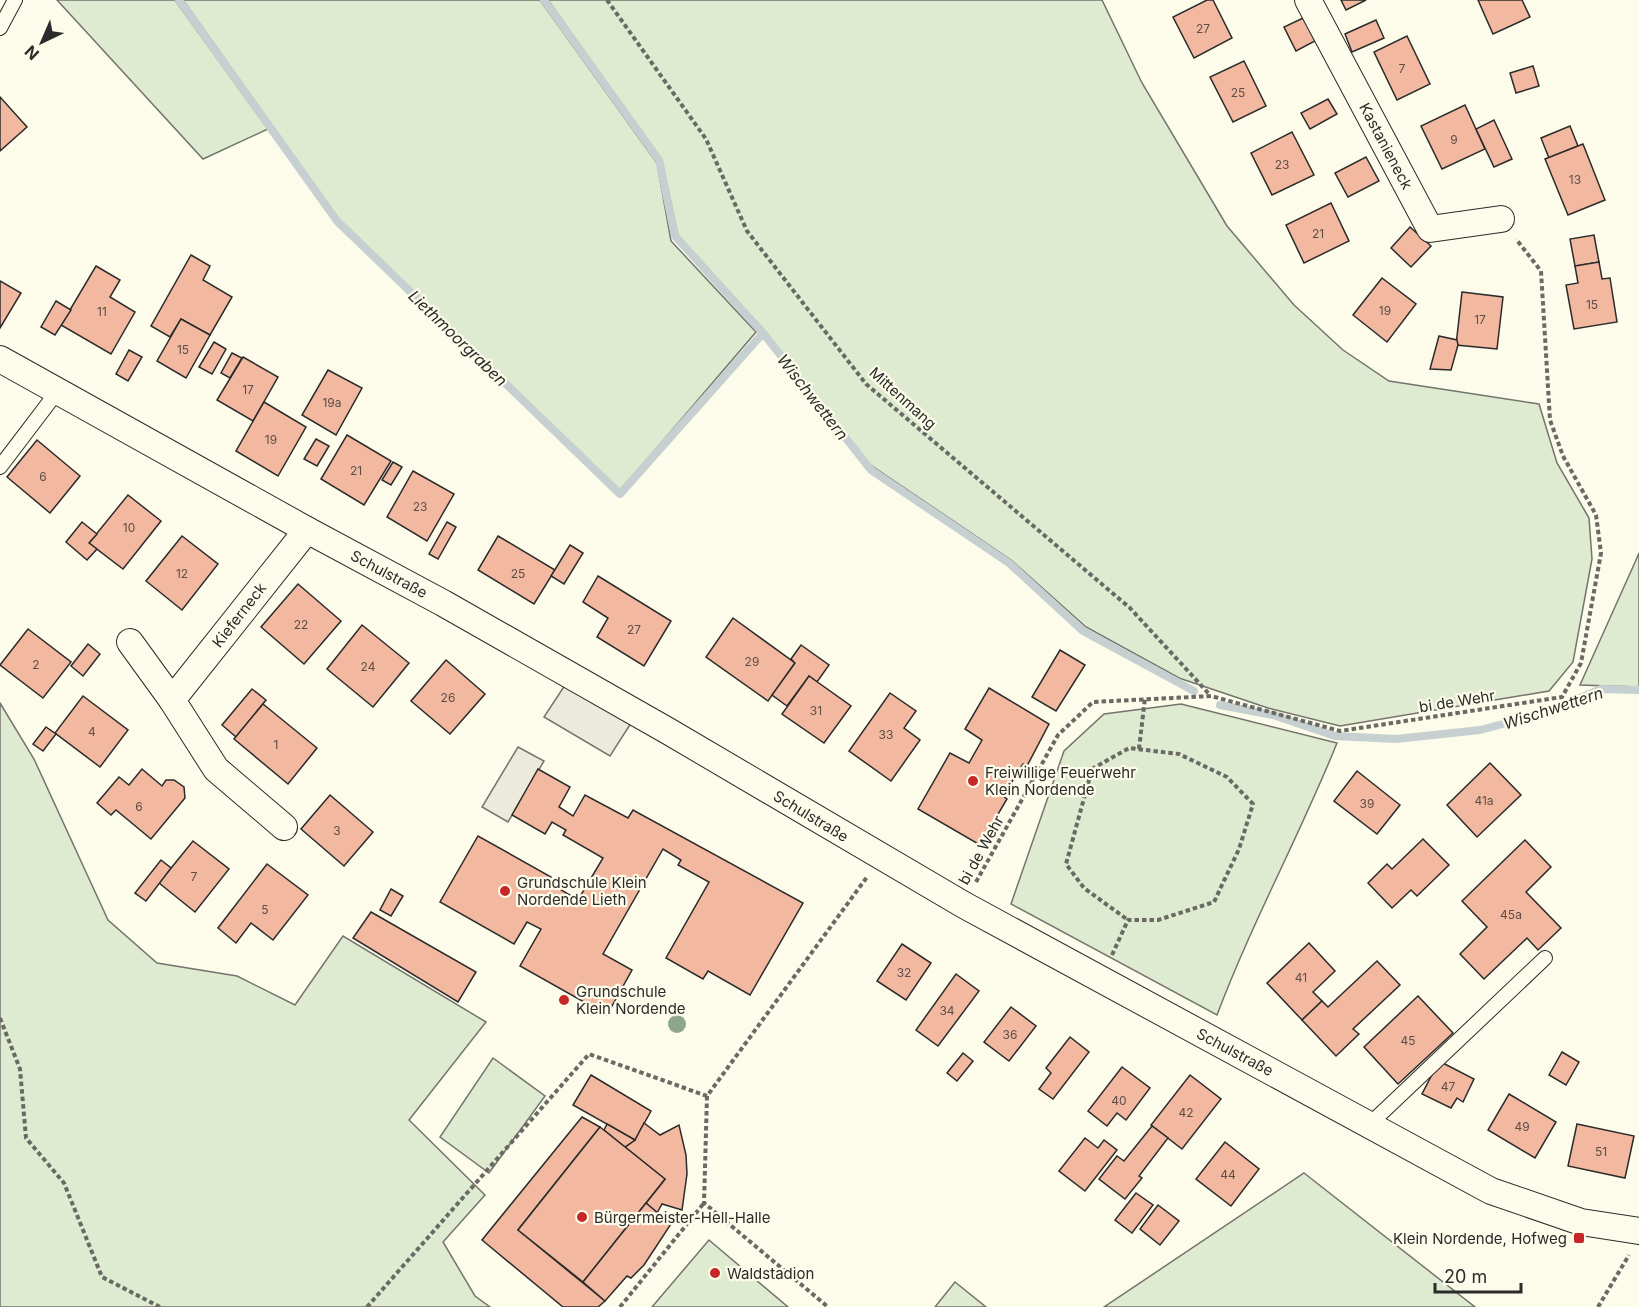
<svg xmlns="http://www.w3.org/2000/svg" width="1639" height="1307" viewBox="0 0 1639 1307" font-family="Inter,sans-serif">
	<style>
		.green { fill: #deebd1; stroke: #74746e; stroke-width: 1.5 }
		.parking { fill: #eceadb; stroke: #74746e; stroke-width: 1.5 }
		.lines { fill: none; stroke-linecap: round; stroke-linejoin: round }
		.stream { stroke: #c7d0d0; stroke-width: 8 }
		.building { fill: #f2b8a0; stroke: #2b2b2b; stroke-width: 1.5 }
		.lane-casing { stroke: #2b2b2b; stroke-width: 16 }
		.street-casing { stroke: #2b2b2b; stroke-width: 28 }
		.path { stroke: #6a6964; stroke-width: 4; stroke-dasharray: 4.5 3; stroke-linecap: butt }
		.lane { stroke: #fdfbea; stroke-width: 14 }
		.street { stroke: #fdfbea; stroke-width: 26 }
		.tree { fill: #8ea78a }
		.poi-dot { fill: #c62828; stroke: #fdfbea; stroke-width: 2 }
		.labels { text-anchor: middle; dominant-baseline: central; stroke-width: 4.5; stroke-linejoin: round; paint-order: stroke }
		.number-label { font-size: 12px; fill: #5d4e48 }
		.street-label { font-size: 15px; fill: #2b2b2b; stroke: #fdfbea }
		.poi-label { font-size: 15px; fill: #2b2b2b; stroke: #fdfbea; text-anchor: start }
		.water-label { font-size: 16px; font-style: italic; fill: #2b2b2b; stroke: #fdfbea }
	</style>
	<rect width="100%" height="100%" fill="#fdfbea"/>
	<g class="green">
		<polygon points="57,0 175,0 268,129 203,159"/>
		<polygon points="183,0 540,0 657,163 671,241 756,332 620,491 338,218"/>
		<polygon points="548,0 1102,0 1142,83 1227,226 1294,305 1343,350 1389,381 1539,404 1557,463 1589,518 1592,559 1573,662 1549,691 1340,726 1268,708 1179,678 1086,627 1011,560 869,464 765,331 678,236 662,161"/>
		<polygon points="1639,553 1639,687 1580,685 1636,560"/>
		<polygon points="0,703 34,759 108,920 157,963 237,976 295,1005 343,936 486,1022 409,1120 485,1195 443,1242 475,1296 490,1307 0,1307"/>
		<path d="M 1181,704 L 1337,743 C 1300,835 1252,922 1217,1015 L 1011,904 L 1064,751 L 1104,714 Z"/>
		<polygon points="493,1058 545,1096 489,1173 440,1137"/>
		<polygon points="1304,1173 1475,1307 1104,1307"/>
		<polygon points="709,1240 788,1307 652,1307"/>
		<polygon points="955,1282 986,1307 935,1307"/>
	</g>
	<g class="parking">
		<polygon points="567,682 633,720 610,756 544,717"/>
		<polygon points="518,747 544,761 508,822 482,807"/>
	</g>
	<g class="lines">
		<g class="stream">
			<polyline points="179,0 337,221 620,494 763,333"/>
			<polyline points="544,0 659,160 675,236 763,333 871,470 1009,563 1083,631 1194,691"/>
			<polyline points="1220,705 1273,715 1335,736 1396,739 1480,730 1548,712 1601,689 1639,690"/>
		</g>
	</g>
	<g class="building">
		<polygon points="1207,0 1213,0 1232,38 1194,58 1173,17"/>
		<polygon points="1341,0 1366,0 1346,10"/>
		<polygon points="1478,0 1522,0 1530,17 1493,34"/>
		<polygon points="1303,18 1315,41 1296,51 1284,27"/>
		<polygon points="1376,20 1384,38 1352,52 1345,34"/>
		<polygon points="1407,36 1430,84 1397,100 1374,52"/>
		<polygon points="1244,61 1266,106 1233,122 1210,77"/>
		<polygon points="1533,66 1539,86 1516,93 1510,73"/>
		<polygon points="0,97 27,127 0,151"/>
		<polygon points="1328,99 1337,114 1310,129 1301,113"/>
		<polygon points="1465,105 1485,149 1442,169 1421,126"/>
		<polygon points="1494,120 1512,159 1494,167 1476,129"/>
		<polygon points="1570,126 1578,146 1549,158 1541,138"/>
		<polygon points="1292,132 1314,175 1272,195 1251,153"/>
		<polygon points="1583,144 1605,200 1568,215 1545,159"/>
		<polygon points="1366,157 1379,181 1348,197 1335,173"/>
		<polygon points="1331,203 1349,241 1304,263 1286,225"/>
		<polygon points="1410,227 1431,246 1411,267 1391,248"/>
		<polygon points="1594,235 1599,262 1575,266 1570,239"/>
		<polygon points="191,255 210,266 203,280 232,297 210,335 181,319 170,337 151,326"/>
		<polygon points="1599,262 1602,279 1610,278 1617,322 1574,329 1566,285 1578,283 1575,266"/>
		<polygon points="96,266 120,280 110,297 135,312 111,354 61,325"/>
		<polygon points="1382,278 1416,304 1387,342 1353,315"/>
		<polygon points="0,281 21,293 0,328"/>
		<polygon points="1462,292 1503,297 1497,349 1456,345"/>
		<polygon points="56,301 71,310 55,335 41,327"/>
		<polygon points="181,319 210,335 186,378 157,361"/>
		<polygon points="1439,336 1457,340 1458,345 1451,370 1430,369"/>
		<polygon points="214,342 226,349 212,374 199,367"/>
		<polygon points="129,350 142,357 128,381 116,374"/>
		<polygon points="232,353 242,358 230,378 221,373"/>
		<polygon points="243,357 278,377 253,421 217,400"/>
		<polygon points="328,370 362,388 336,435 302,415"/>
		<polygon points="264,402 306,427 278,476 236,451"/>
		<polygon points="347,435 391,461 364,505 321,479"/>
		<polygon points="316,439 329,446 317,466 304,459"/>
		<polygon points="37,440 80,476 50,513 7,477"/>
		<polygon points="393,462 402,467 391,485 382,480"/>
		<polygon points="413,471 454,494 427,541 387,517"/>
		<polygon points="128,495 161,521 123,569 89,543"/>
		<polygon points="82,522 97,534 89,543 97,549 87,560 66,542"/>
		<polygon points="447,522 456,527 438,559 429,554"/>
		<polygon points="182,536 218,564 182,610 146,581"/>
		<polygon points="498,536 555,570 534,604 478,570"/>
		<polygon points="570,545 583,553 564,584 551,576"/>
		<polygon points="598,576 671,621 644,666 597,637 608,618 583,602"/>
		<polygon points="298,584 341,621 304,664 261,627"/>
		<polygon points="733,618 795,663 768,701 706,657"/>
		<polygon points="362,625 409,663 373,707 327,669"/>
		<polygon points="28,629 71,662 43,698 0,665"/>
		<polygon points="88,644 100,654 83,676 71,666"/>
		<polygon points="801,645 829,665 817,682 809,676 787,706 772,695 795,663 791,659"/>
		<polygon points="1060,650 1085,665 1056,711 1032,697"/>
		<polygon points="446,660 485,694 450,734 411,701"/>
		<polygon points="809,676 851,706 824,743 782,714"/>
		<polygon points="989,688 1049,724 1027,766 1023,764 1003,796 1007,799 980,845 918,809 950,753 969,763 982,740 965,729"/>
		<polygon points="252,689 266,700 236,737 222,725"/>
		<polygon points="890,693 916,711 904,728 920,740 891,781 849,751"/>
		<polygon points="83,696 128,730 100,767 55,733"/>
		<polygon points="263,704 317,748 288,784 234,739"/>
		<polygon points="46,727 56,734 43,751 33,744"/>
		<polygon points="1490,763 1521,795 1477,837 1447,805"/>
		<polygon points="142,769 162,786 166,780 174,780 184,787 185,798 151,839 116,810 111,815 97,803 119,777 129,785"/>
		<polygon points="538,769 570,787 559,807 573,816 585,795 628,818 633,810 803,903 750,995 708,971 703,979 666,958 709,882 678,865 681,860 663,849 603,954 632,970 607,1015 520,966 541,929 527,922 514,944 440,902 478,836 551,877 548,882 578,900 603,858 563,835 566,830 552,822 545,834 512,815"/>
		<polygon points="1357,771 1400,805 1377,834 1334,801"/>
		<polygon points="330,795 373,832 344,866 301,829"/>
		<polygon points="1423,839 1449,865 1417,896 1411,890 1392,908 1368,883 1387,864 1392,869"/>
		<polygon points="1525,840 1551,867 1526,892 1561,928 1538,950 1527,938 1484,979 1460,954 1487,927 1462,901"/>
		<polygon points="193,841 229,869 195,912 159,883"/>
		<polygon points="161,860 171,868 146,901 135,893"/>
		<polygon points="267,864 308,895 273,940 251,923 236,943 218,928"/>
		<polygon points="391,889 403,896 391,916 380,910"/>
		<polygon points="371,912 476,972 458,1002 353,938"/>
		<polygon points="1309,943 1335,971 1313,992 1322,1001 1302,1020 1267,983"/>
		<polygon points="902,944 931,963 906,1000 877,981"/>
		<polygon points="1377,961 1400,985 1353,1029 1359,1034 1336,1056 1302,1020 1322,1001 1328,1007"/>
		<polygon points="956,974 979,991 938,1046 916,1030"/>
		<polygon points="1418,996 1453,1033 1398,1084 1364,1047"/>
		<polygon points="1011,1007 1036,1026 1009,1061 984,1042"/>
		<polygon points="1070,1037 1089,1052 1053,1099 1039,1089 1051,1073 1046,1068"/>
		<polygon points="1562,1052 1579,1062 1566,1085 1549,1075"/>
		<polygon points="963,1053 973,1061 957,1081 947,1073"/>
		<polygon points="1439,1061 1474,1079 1463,1102 1457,1098 1451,1108 1422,1094"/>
		<polygon points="1122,1067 1150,1088 1126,1120 1117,1113 1107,1126 1088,1111"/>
		<polygon points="591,1075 651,1111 635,1140 573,1105"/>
		<polygon points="1190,1075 1221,1099 1182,1149 1151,1125"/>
		<polygon points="1509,1094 1556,1122 1535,1158 1488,1130"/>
		<polygon points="582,1117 600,1127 518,1230 605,1301 598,1307 563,1307 482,1240"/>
		<polygon points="644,1123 660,1135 679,1125 686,1155 687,1174 682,1210 662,1204 657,1213 646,1203 665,1179 625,1147 635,1140"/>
		<polygon points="607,1124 635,1140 625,1147 604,1130"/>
		<polygon points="1577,1124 1634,1136 1625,1178 1568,1166"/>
		<polygon points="1152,1126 1168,1138 1139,1176 1142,1178 1125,1199 1099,1179 1117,1156 1124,1161"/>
		<polygon points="600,1127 665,1179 583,1282 518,1230"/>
		<polygon points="1085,1138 1098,1148 1104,1140 1117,1150 1085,1191 1059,1171"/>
		<polygon points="1225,1142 1259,1169 1231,1206 1196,1179"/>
		<polygon points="1136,1193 1153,1205 1132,1233 1115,1220"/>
		<polygon points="646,1203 671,1224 644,1265 631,1278 627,1276 605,1301 583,1282"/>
		<polygon points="1158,1205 1179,1221 1160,1245 1140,1229"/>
	</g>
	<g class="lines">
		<defs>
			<g id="lane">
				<polyline points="0,28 15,0"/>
				<polyline points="0,467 57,392"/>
				<polyline points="1370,1124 1545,958"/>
			</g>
			<g id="street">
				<polyline points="1308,0 1430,229 1501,219"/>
				<polyline points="0,359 307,530 443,603 668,731 964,905 1491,1191 1581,1222 1639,1231"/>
				<polyline points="130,642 172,700 307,530"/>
				<polyline points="172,700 216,769 284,827"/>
			</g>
		</defs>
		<use href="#lane" class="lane-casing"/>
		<use href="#street" class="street-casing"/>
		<g class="path">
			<polyline points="607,0 706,139 747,231 866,384 1130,608 1210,695"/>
			<polyline points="1139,749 1145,698"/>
			<polyline points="976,882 1058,735 1093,702 1211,696 1340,731 1562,697 1581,663 1601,553 1596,515 1563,456 1550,420 1541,271 1516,239"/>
			<polyline points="1112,955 1128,920 1158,920 1214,902 1239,849 1253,804 1227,777 1179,754 1129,748 1092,769 1066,864 1084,888 1128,920"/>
			<polyline points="0,1018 20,1069 26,1138 64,1183 102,1277 160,1307"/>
			<polyline points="707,1096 704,1203 828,1307"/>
			<polyline points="367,1307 589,1054 707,1096 867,877"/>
			<polyline points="620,1307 704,1203"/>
			<polyline points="1598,1307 1629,1255"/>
		</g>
		<use href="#lane" class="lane"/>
		<use href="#street" class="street"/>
	</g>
	<circle class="tree" cx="677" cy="1024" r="9"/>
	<g class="poi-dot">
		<circle cx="973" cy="781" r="6"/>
		<circle cx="505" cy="891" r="6"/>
		<circle cx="564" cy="1000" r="6"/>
		<circle cx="582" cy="1217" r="6"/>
		<rect x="1573" y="1232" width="12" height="12" rx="3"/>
		<circle cx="715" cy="1273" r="6"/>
	</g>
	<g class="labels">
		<g class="number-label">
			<text x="1203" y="28">27</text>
			<text x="1402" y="68">7</text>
			<text x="1238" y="92">25</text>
			<text x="1454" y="139">9</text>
			<text x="1282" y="164">23</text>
			<text x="1575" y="179">13</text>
			<text x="1318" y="233">21</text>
			<text x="1592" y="304">15</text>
			<text x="1385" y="310">19</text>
			<text x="102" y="311">11</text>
			<text x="1480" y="319">17</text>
			<text x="183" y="349">15</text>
			<text x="248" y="389">17</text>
			<text x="332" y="402">19a</text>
			<text x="271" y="439">19</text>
			<text x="356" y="470">21</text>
			<text x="43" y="476">6</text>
			<text x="420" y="506">23</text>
			<text x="129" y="527">10</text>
			<text x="182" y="573">12</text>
			<text x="518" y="573">25</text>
			<text x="301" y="624">22</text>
			<text x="634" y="629">27</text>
			<text x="752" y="661">29</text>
			<text x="36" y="664">2</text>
			<text x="368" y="666">24</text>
			<text x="448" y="697">26</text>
			<text x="816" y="710">31</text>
			<text x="92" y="731">4</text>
			<text x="886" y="734">33</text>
			<text x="276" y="744">1</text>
			<text x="1484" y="800">41a</text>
			<text x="1367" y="803">39</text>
			<text x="139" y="806">6</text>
			<text x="337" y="830">3</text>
			<text x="194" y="876">7</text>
			<text x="265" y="909">5</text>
			<text x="1511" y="914">45a</text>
			<text x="904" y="972">32</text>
			<text x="1301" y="977">41</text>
			<text x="947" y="1010">34</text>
			<text x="1010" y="1034">36</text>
			<text x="1408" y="1040">45</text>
			<text x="1448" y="1086">47</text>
			<text x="1119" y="1100">40</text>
			<text x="1186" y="1112">42</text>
			<text x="1522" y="1126">49</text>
			<text x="1601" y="1151">51</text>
			<text x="1228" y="1174">44</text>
		</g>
		<g class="street-label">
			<text transform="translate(1386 146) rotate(62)">Kastanieneck</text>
			<text transform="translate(903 398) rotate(42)">Mittenmang</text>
			<text transform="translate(389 574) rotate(28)">Schulstraße</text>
			<text transform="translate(239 615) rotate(-52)">Kieferneck</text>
			<text transform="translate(1457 701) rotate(-9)">bi de Wehr</text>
			<text transform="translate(811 816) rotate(31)">Schulstraße</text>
			<text transform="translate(981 850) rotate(-61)">bi de Wehr</text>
			<text transform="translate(1235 1052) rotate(28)">Schulstraße</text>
		</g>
		<g class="poi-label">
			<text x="985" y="772">Freiwillige Feuerwehr<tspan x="985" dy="17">Klein Nordende</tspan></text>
			<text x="517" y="882">Grundschule Klein<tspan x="517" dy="17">Nordende Lieth</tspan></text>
			<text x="576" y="991">Grundschule<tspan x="576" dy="17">Klein Nordende</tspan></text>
			<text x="594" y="1217">Bürgermeister-Hell-Halle</text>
			<text x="1567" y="1238" text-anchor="end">Klein Nordende, Hofweg</text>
			<text x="727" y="1273">Waldstadion</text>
		</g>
		<g class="water-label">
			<text transform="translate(458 338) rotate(44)">Liethmoorgraben</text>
			<text transform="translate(813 397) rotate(52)">Wischwettern</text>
			<text transform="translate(1553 708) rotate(-18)">Wischwettern</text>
		</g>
	</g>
	<g transform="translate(42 42) rotate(224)" stroke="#fdfbea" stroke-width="4.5" paint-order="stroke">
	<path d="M0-4.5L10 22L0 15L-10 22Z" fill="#2b2b2b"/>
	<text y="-9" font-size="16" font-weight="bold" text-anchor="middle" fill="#2b2b2b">N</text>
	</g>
	<path d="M1435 1283v9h86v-9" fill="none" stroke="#2b2b2b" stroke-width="3"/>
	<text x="1444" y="1283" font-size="18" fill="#2b2b2b" stroke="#fdfbea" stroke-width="4.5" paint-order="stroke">20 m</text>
</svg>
